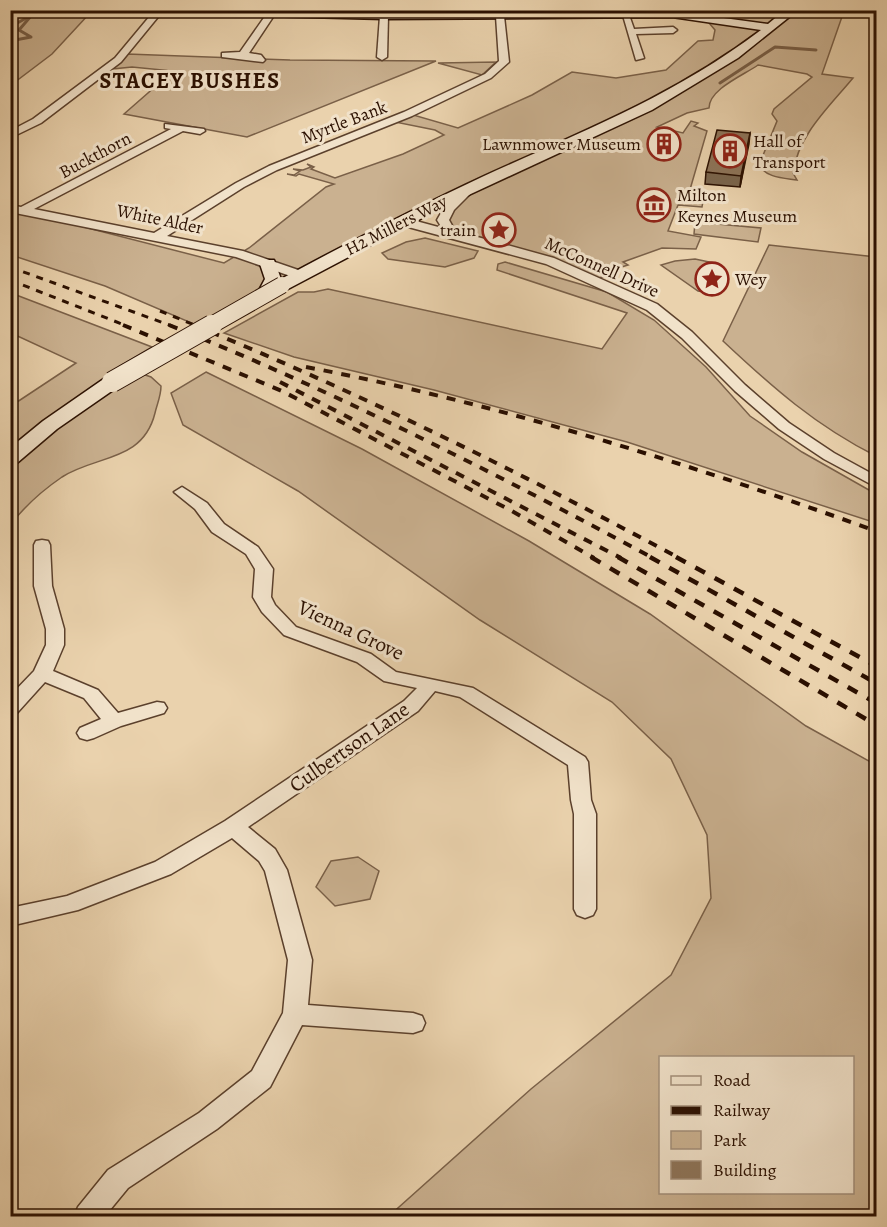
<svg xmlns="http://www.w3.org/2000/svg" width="887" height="1227" viewBox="0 0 887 1227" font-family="Alegreya,serif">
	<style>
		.green { fill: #cab190; stroke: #7a6048; stroke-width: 1.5; fill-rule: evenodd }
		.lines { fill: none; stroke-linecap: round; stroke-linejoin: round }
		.stream { stroke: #775d45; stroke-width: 3 }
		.street-casing { stroke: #5b402c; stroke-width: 3 }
		.secondary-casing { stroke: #2b1001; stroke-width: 3 }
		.street { fill: #f1e2ca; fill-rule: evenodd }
		.secondary { fill: #f1e2ca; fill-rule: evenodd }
		.rail-far2 { stroke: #2b1001; stroke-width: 3; stroke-dasharray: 7 7; stroke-linecap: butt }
		.rail-far1 { stroke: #2b1001; stroke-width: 4; stroke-dasharray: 9 9; stroke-linecap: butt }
		.rail { stroke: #2b1001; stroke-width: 4.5; stroke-dasharray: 11 11; stroke-linecap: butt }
		.secondary-bridge-far1-casing { stroke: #2b1001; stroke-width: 18; stroke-linecap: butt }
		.secondary-bridge-casing { stroke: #2b1001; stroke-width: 22; stroke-linecap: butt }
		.secondary-bridge-far1 { stroke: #f1e2ca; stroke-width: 16 }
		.secondary-bridge { stroke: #f1e2ca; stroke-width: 20 }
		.wall { fill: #7a654d; stroke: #2b1001; stroke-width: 1.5 }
		.shaded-wall { fill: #63523f; stroke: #2b1001; stroke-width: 1.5 }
		.building { fill: #8e755a; stroke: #2b1001; stroke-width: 1.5 }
		.labels { text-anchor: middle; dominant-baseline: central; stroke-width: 6; stroke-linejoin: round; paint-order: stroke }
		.far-street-label { font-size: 18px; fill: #2b1001; stroke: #f1e2ca }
		.far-poi-label { font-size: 18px; fill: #2b1001; stroke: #f1e2ca; text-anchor: start }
		.street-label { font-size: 21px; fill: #2b1001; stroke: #f1e2ca }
		.far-district-label { font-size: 22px; font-weight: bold; letter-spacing: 1.5px; fill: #2b1001; stroke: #f1e2ca }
	</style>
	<rect width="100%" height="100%" fill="#ead2ad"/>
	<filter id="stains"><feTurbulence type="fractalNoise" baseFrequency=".00333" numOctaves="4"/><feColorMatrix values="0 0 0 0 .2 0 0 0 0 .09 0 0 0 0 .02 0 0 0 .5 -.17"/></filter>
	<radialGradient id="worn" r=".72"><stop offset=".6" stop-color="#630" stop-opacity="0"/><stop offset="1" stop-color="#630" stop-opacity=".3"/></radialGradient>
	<g class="green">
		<polygon points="20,10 129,10 130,13 90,13 52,54 11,85 11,20"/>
		<path d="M 743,10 L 772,11 L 763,16 L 775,11 L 844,11 L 822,74 L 853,78 C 829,107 798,135 793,173 L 797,180 C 784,178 766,178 759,165 L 777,121 L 772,114 L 774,109 L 812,77 L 807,74 L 758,65 C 744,75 709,89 709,108 L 687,113 L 657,127 L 683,133 L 691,121 L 698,123 L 694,126 L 707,131 L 689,193 L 704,196 L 702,207 L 678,205 L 668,231 L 701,237 L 696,249 L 662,248 L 623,262 L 628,265 L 612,270 L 585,258 L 614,273 L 594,280 L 550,261 L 464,238 L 443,220 L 458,198 L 203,328 L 105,286 L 11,255 L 10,208 L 224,263 L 249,248 L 326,187 L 334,184 L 299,174 L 296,176 L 287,174 L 294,175 L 300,171 L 293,169 L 303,170 L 311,167 L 307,164 L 314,167 L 311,169 L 335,178 L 403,154 L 444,135 L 435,130 L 395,122 L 410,114 L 458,128 L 532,95 L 572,72 L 616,78 L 666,70 L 698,41 L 713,40 L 715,30 L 704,17 L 730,21 Z"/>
		<polygon points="127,54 290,60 436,61 247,137 124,114 173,71 132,67 112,69"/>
		<polygon points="496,62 482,75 438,63"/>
		<polygon points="695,222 761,228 758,242 694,234"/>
		<polygon points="425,238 478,251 474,258 445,267 388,259 382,253 406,242"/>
		<path d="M 769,245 L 876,257 L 876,456 C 816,426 772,387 723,341 Z"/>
		<polygon points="695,259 719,264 717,272 709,273 706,285 714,286 709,293 698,291 661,265 675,261"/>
		<polygon points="505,262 607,292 654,320 706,367 750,416 802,452 876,494 876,523 627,442 434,390 294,357 224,333 298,292 314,292 328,289 602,349 627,313 497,270 498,264"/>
		<path d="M 11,293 L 152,347 L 120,366 L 151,377 L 161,386 C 161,396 157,404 155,413 C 143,462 96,455 62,477 C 43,490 25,506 11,524 L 11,406 L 76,363 L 11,333 Z"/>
		<path d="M 206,372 L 362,449 L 529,541 L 650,614 L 806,726 L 876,765 L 876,1216 L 389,1216 L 531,1089 L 671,975 L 711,898 L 707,835 L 671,759 L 612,702 L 480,620 L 298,491 L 183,425 L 171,393 ZM 660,1058 L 852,1058 L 852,1192 L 660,1192 Z"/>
		<polygon points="358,857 379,871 370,899 335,906 316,887 331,861"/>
	</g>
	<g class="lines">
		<g class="stream">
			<polyline points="10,27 41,10"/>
			<polyline points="10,41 31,37 19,30 31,16"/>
			<polyline points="720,83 775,47 816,50"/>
		</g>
		<defs>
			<g id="street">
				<polygon points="155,10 162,12 121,62 41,123 10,138 10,131 33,119 115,58"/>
				<polygon points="704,10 713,10 704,20 700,17"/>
				<polygon points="268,12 275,14 249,53 261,55 265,60 263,62 222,57 222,53 240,52"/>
				<polygon points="622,12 628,12 634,29 673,27 677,30 673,33 636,34 644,58 636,60"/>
				<polygon points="384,13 388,16 387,57 382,60 377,57 380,16"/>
				<polygon points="500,13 504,16 509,62 491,78 412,116 277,170 244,187 167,236 243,251 304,272 306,275 304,278 296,278 236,257 10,212 10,205 21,207 171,129 165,128 165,124 204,129 205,131 200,134 183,131 34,209 154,233 236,183 269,166 404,112 485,74 499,61 496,16"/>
				<polygon points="469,186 475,189 454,210 449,220 454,229 463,233 554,258 657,304 692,332 745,385 789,423 834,453 876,476 876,487 824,459 779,429 735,391 682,338 647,310 546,264 397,224 395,221 401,217 442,228 437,220 445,206 465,187"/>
				<polygon points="182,487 207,503 224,524 258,547 273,569 271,597 275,605 296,627 371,654 396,672 473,688 585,757 588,762 591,800 596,814 596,909 593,915 585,918 577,915 574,909 574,814 571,800 568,765 460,697 435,691 418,711 248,827 275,849 287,870 312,960 308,1005 413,1013 422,1016 425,1023 422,1030 413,1033 302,1025 270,1087 217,1129 128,1188 105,1216 74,1216 78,1207 108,1170 199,1113 252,1071 283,1013 288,960 265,871 259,861 232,838 171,874 78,910 10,926 10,908 67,896 155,862 225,821 404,701 417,688 384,681 357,662 284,635 262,612 253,597 255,569 246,554 212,532 195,509 174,492"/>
				<polygon points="42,540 48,541 50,545 52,586 64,629 64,645 53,671 98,690 118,713 157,702 164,703 167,708 164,713 121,726 94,738 87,740 80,738 77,733 80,728 101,719 84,698 45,682 17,713 10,714 10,696 34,671 46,645 46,629 34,586 34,545 36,541"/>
			</g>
			<g id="secondary">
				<path d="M 141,10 L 384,13 L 672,11 L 768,24 L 785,10 L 798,10 L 738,58 L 652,110 L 445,206 L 288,289 L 277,289 L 272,298 L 260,298 L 257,294 L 265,279 L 260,264 L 262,260 L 274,260 L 281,279 C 348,243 415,208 484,176 C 583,131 672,97 761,30 L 672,17 L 384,19 L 146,13 Z"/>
				<polygon points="112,376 119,378 122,382 119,386 57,429 17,463 10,465 10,448 43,421 105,378"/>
			</g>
		</defs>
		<use href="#street" class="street-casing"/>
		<use href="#secondary" class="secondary-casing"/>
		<use href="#street" class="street"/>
		<use href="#secondary" class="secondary"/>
		<g class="rail-far2">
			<polyline points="10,267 172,326"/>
			<polyline points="10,280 127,326"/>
			<polyline points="160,311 197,326"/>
		</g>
		<g class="rail-far1">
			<polyline points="123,325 282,391 510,510 594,558"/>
			<path d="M 169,325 C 336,392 495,473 653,558"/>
			<path d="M 194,325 C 360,393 521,473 679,558"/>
			<path d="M 306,367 C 497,403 693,465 876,531"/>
			<polyline points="280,382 621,558"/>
		</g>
		<g class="rail">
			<polyline points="591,557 876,725"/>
			<polyline points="618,557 876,703"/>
			<polyline points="650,557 876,683"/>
			<polyline points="676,557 876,666"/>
		</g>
		<defs>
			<polyline id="secondary-bridge-far1" points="210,326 282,285"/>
			<polyline id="secondary-bridge" points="112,382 212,325"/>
		</defs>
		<use href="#secondary-bridge-far1" class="secondary-bridge-far1-casing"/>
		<use href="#secondary-bridge" class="secondary-bridge-casing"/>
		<use href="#secondary-bridge-far1" class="secondary-bridge-far1"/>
		<use href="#secondary-bridge" class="secondary-bridge"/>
	</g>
	<polygon class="wall" points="750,133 740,187 705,184 706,172"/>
	<polygon class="shaded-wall" points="750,133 749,144 740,187 741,176"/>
	<polygon class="building" points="717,130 750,133 741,176 706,172"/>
	<defs>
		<symbol id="building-ring" viewBox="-11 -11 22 22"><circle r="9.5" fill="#f1e2ca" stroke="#8f2418" stroke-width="1.5"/><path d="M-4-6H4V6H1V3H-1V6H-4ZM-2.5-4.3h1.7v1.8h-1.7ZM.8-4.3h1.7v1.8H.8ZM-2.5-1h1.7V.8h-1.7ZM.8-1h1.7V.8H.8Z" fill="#8f2418"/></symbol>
		<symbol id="museum-ring" viewBox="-11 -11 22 22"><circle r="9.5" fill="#f1e2ca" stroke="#8f2418" stroke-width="1.5"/><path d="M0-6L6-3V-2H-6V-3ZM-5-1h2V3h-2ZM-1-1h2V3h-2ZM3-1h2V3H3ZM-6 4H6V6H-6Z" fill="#8f2418"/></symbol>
		<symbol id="sight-ring" viewBox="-11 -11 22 22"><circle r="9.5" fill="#f1e2ca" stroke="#8f2418" stroke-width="1.5"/><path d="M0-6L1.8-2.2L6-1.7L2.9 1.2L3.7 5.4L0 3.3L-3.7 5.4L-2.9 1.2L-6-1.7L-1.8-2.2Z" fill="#8f2418"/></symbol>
	</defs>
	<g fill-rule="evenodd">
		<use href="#building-ring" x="645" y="125" width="38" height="38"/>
		<use href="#building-ring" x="711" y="132" width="38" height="38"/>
		<use href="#museum-ring" x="635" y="186" width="38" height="38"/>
		<use href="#sight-ring" x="480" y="211" width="38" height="38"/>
		<use href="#sight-ring" x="693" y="260" width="38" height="38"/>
	</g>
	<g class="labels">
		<g class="far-street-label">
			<text transform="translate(344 122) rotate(-21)">Myrtle Bank</text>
			<text transform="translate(95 155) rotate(-28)">Buckthorn</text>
			<text transform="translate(160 219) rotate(12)">White Alder</text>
			<text transform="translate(396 225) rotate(-27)">H2 Millers Way</text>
			<text transform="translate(602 267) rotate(24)">McConnell Drive</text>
		</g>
		<g class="far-poi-label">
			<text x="753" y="141">Hall of<tspan x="753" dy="21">Transport</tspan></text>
			<text x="641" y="144" text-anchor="end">Lawnmower Museum</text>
			<text x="677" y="195">Milton<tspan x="677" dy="21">Keynes Museum</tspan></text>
			<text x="476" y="230" text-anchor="end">train</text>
			<text x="735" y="279">Wey</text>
		</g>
		<g class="street-label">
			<text transform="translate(351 630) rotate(25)">Vienna Grove</text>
			<text transform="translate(349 747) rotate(-35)">Culbertson Lane</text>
		</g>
		<g class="far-district-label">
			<text x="190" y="81">STACEY BUSHES</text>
		</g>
	</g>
	<rect width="887" height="1227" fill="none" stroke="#ead2ad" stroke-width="36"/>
	<rect x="12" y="12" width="863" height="1203" fill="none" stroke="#2b1001" stroke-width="3"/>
	<rect x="18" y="18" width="851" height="1191" fill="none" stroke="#2b1001" stroke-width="1.5"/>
	<rect x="659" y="1056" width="195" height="138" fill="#f1e2ca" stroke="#a28e7a" stroke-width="1.5"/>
	<rect x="671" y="1076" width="30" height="9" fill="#f1e2ca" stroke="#a28e7a" stroke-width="1.5"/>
	<text x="713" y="1086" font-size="18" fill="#2b1001">Road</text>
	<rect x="671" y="1106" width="30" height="9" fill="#2b1001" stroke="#a28e7a" stroke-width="1.5"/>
	<text x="713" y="1116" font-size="18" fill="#2b1001">Railway</text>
	<rect x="671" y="1131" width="30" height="18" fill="#cab190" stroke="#a28e7a" stroke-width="1.5"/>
	<text x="713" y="1146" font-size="18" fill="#2b1001">Park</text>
	<rect x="671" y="1161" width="30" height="18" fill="#8e755a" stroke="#a28e7a" stroke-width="1.5"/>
	<text x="713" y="1176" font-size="18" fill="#2b1001">Building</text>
	<rect width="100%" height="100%" filter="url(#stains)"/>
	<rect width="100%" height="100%" fill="url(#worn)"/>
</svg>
